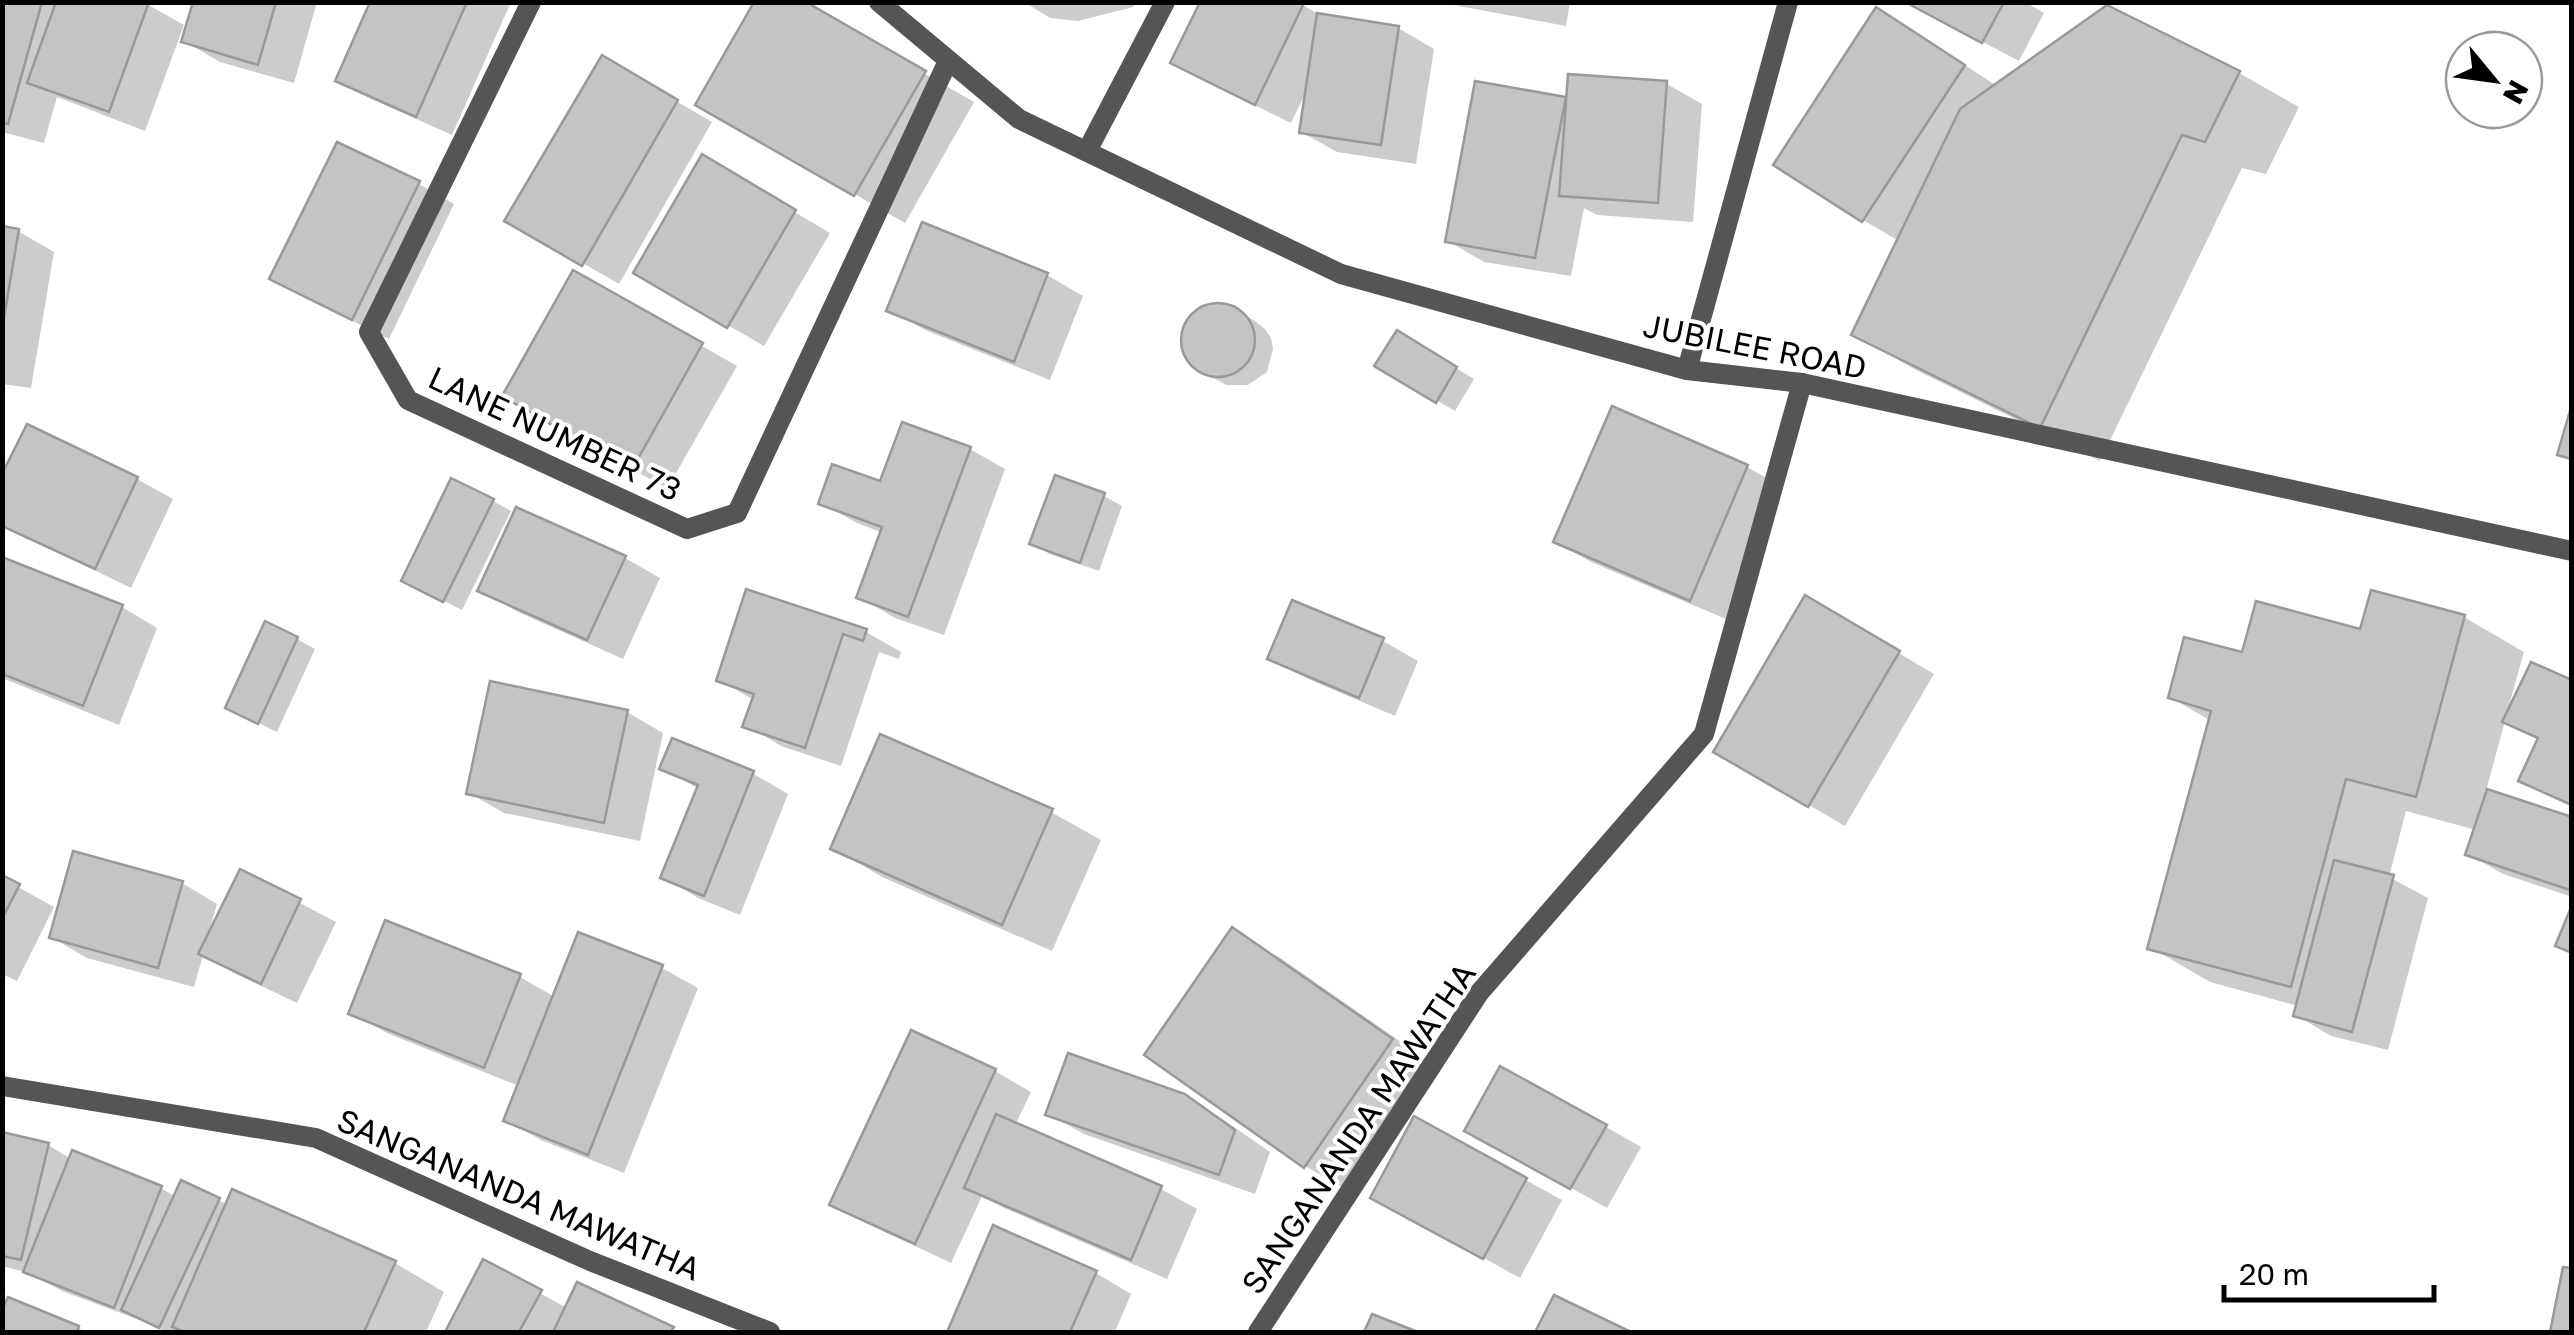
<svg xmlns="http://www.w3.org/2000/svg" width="2574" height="1335" viewBox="0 0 2574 1335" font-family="'Golos Text',sans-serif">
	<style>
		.shadow { fill: #0003 }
		.building { fill: #c4c4c4; stroke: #999; stroke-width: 2.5 }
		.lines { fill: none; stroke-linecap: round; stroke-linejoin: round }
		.minor { stroke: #555; stroke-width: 20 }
		.labels { text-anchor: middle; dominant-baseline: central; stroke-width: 8; stroke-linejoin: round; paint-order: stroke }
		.street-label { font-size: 32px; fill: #000; stroke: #fff }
	</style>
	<rect width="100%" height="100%" fill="#fff"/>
	<g class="shadow">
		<polygon points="2,2 143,2 184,25 145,131 57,97 44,143 2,132"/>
		<polygon points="195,2 317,2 294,83 220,62 184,41"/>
		<polygon points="373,2 511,2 452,135 374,100 338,80"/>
		<polygon points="800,2 974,102 905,223 698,104"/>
		<polygon points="1024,2 1136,2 1133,7 1078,21 1050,18"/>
		<polygon points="1202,2 1297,2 1322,16 1398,28 1434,49 1416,164 1337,152 1301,132 1306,92 1291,123 1209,83 1173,62"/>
		<polygon points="1437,2 1570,2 1566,26"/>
		<polygon points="1907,2 2025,2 2044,13 2019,61"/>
		<polygon points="2107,8 2239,73 2299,107 2266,174 2242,168 2100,461 1914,369 1854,334 1899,241 1863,220 1912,31 1997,86"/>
		<polygon points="603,58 712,122 619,284 508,220"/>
		<polygon points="1477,84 1568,100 1667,84 1702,104 1693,222 1597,215 1584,208 1571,276 1484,262 1448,241"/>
		<polygon points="338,145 419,184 454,204 389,339 308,299 272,278"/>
		<polygon points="703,158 830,233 764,346 636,272"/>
		<polygon points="924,225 1047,275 1083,296 1050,380 925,330 890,310"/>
		<polygon points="2,229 18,231 54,252 31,388 2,384"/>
		<polygon points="574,273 737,366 667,489 505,396"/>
		<polygon points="1213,306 1236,310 1255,321 1265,329 1271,338 1273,349 1267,372 1248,385 1226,385 1196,368 1188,359 1183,336 1187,326 1193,316"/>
		<polygon points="1398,333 1474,379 1455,411 1377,365"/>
		<polygon points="1613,410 1747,467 1783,487 1726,619 1591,562 1556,541"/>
		<polygon points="28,427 137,479 173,499 131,588 2,525"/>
		<polygon points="970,449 1005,469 944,635 895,618 859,597 883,533 857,523 821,503 881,484"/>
		<polygon points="1056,478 1104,496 1122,506 1099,571 1050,554 1032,543"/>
		<polygon points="493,501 511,511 462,610 422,590"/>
		<polygon points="625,558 660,578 623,659 516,611 480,590"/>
		<polygon points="2,559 122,607 157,628 119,725 2,678"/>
		<polygon points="747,592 866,632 901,652 899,659 879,652 841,766 781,746 746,725 754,700 719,680"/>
		<polygon points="1806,598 1934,674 1845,826 1716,751"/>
		<polygon points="2464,617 2524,652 2508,709 2511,710 2572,683 2572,807 2521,780 2539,740 2505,721 2486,791 2572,819 2572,897 2503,874 2468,854 2476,830 2406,811 2389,877 2428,898 2388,1050 2331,1036 2296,1015 2298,1006 2210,982 2150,947 2211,721 2170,697 2244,655 2362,632"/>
		<polygon points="297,639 315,649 277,732 246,717"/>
		<polygon points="1383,641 1418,661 1395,716 1306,678 1271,658"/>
		<polygon points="627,712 663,733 640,841 504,813 469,793"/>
		<polygon points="662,768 752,773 788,794 740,915 698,898 663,877 699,789"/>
		<polygon points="1051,812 1101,840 1052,951 882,877 833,848"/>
		<polygon points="241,872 336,922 297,1003 236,974 203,955 194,987 87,958 51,937 182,883 217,904 210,928 213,929"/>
		<polygon points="2,878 54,907 17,981 2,974"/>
		<polygon points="387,924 520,977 555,997 580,935 662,968 698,988 624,1173 541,1140 506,1120 519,1086 387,1033 351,1013"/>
		<polygon points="1232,931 1282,959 1441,1070 1355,1194 1305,1166 1147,1054"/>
		<polygon points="912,1033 995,1071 1031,1092 1015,1125 1161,1189 1197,1209 1167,1279 1002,1207 982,1196 951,1263 868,1224 832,1204"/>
		<polygon points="1183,1096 1221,1118 1270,1152 1255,1194 1084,1134 1048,1114"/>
		<polygon points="1415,1119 1562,1200 1520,1278 1409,1217"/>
		<polygon points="1606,1127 1641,1147 1607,1208 1503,1150"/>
		<polygon points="2,1135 48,1145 71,1159 73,1154 161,1188 176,1197 218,1200 228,1205 395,1263 444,1292 426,1332 166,1332 150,1324 62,1291 29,1273 2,1266"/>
		<polygon points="995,1229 1096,1273 1131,1294 1115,1332 950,1332"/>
		<polygon points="484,1262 567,1308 578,1285 678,1332 447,1332"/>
		<polygon points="9,1300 78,1328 86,1332 2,1332 2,1317"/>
	</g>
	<g class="building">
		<polygon points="2,2 42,2 8,124 2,123"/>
		<polygon points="56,2 149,2 109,112 27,83"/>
		<polygon points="193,2 276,2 258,65 181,42"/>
		<polygon points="370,2 467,2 416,117 335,81"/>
		<polygon points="754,2 806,2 926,71 854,196 695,105"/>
		<polygon points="1200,2 1304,3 1255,105 1170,63"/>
		<polygon points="1905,2 2004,2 1982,43"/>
		<polygon points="2107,5 2240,71 2205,142 2182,135 2040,428 1851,335 1960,109"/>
		<polygon points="1876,7 1965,65 1862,222 1773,165"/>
		<polygon points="1317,13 1399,26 1381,145 1299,133"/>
		<polygon points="602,55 678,100 582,266 504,221"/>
		<polygon points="1568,74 1667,81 1658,203 1559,196"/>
		<polygon points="1475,81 1566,97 1535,258 1445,242"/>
		<polygon points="337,142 420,181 352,320 269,279"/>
		<polygon points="702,154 796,210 727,328 633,273"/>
		<polygon points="922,222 1048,273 1014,362 886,311"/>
		<polygon points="2,226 19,229 2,329"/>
		<polygon points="573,270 703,343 631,471 502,396"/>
		<circle cx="1218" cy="340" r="37"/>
		<polygon points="1397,330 1457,367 1436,403 1374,366"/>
		<polygon points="2572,404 2572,459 2557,455"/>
		<polygon points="1612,406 1748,465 1690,601 1553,542"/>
		<polygon points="902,422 971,447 908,617 856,598 882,527 818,504 832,464 880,481"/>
		<polygon points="27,424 138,477 95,569 2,526 2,474"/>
		<polygon points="1055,475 1105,493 1080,563 1029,544"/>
		<polygon points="451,478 494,499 443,602 401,581"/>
		<polygon points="516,507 626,556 587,640 477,591"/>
		<polygon points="2,557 123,605 83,706 2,674"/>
		<polygon points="746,589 867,629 863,641 843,634 805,748 742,727 754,694 716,681"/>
		<polygon points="2371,590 2465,615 2416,797 2346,779 2291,987 2147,949 2211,711 2168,698 2184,637 2242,652 2256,601 2360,629"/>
		<polygon points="1805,595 1900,651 1808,807 1713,752"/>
		<polygon points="1292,600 1384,638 1359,698 1267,659"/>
		<polygon points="265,621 298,637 258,724 225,708"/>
		<polygon points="2531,662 2572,680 2572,805 2518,781 2538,738 2502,722"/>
		<polygon points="490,681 628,710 604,823 466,794"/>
		<polygon points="880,734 1053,809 1002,925 830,849"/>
		<polygon points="672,738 754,771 704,896 660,878 698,785 659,769"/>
		<polygon points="2487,789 2572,817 2570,890 2465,855"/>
		<polygon points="73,851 183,881 158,968 49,938"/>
		<polygon points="2334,860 2394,875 2352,1032 2293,1016"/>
		<polygon points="240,869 301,899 261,984 198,954"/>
		<polygon points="2,875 20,884 2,919"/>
		<polygon points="2572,905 2572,953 2555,946"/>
		<polygon points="385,920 521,974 484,1068 348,1014"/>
		<polygon points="1232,927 1393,1039 1304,1168 1144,1055"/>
		<polygon points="578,932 663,965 588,1155 503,1121"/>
		<polygon points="911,1030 996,1069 915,1244 829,1205"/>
		<polygon points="1068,1053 1185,1094 1235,1130 1219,1175 1045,1115"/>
		<polygon points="1500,1066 1607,1125 1570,1189 1464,1131"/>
		<polygon points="996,1114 1162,1186 1131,1260 964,1188"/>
		<polygon points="1414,1116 1527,1178 1483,1259 1370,1198"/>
		<polygon points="2,1132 49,1143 21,1260 2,1256"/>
		<polygon points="72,1150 162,1186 114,1308 23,1272"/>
		<polygon points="181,1180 220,1198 159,1328 121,1310"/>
		<polygon points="232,1189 396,1261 364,1332 185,1332 172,1327"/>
		<polygon points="993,1225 1097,1271 1070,1332 947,1332"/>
		<polygon points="483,1259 542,1290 519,1332 445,1332"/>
		<polygon points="2563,1267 2572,1268 2572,1332 2550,1332"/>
		<polygon points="577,1282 674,1327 671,1332 553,1332"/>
		<polygon points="1554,1295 1631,1332 1535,1332"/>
		<polygon points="8,1297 79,1326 77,1332 2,1332 2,1310"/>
		<polygon points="1372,1314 1418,1332 1364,1332"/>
	</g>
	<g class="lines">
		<g class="minor">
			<polyline points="531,2 369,332 408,400 687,529 737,513 948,61"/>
			<polyline points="879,2 1019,119 1341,274 1687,370 1802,383 2572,551"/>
			<polyline points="1087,151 1165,2"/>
			<polyline points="1687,370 1788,2"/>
			<polyline points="2,1086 316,1138 590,1261 770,1332"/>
			<polyline points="1258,1332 1479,993 1704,734 1802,383"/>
		</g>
	</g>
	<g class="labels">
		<g class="street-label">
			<text transform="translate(1755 346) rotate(11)">JUBILEE ROAD</text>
			<text transform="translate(555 433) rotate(25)">LANE NUMBER 73</text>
			<text transform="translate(1358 1128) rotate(-56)">SANGANANDA MAWATHA</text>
			<text transform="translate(519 1194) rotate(23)">SANGANANDA MAWATHA</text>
		</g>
	</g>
	<rect width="2574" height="1335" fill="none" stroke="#000000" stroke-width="10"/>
	<g transform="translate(2494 80) rotate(119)"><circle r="48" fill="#ffffff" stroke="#999999" stroke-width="2.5"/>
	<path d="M0-8L18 38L0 25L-18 38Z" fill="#000000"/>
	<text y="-15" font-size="28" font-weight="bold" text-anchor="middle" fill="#000000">N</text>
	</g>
	<path d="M2224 1285v15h210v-15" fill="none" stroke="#000000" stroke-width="5"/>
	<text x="2239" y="1285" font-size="30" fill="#000000" stroke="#ffffff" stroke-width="8" paint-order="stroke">20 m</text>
</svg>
